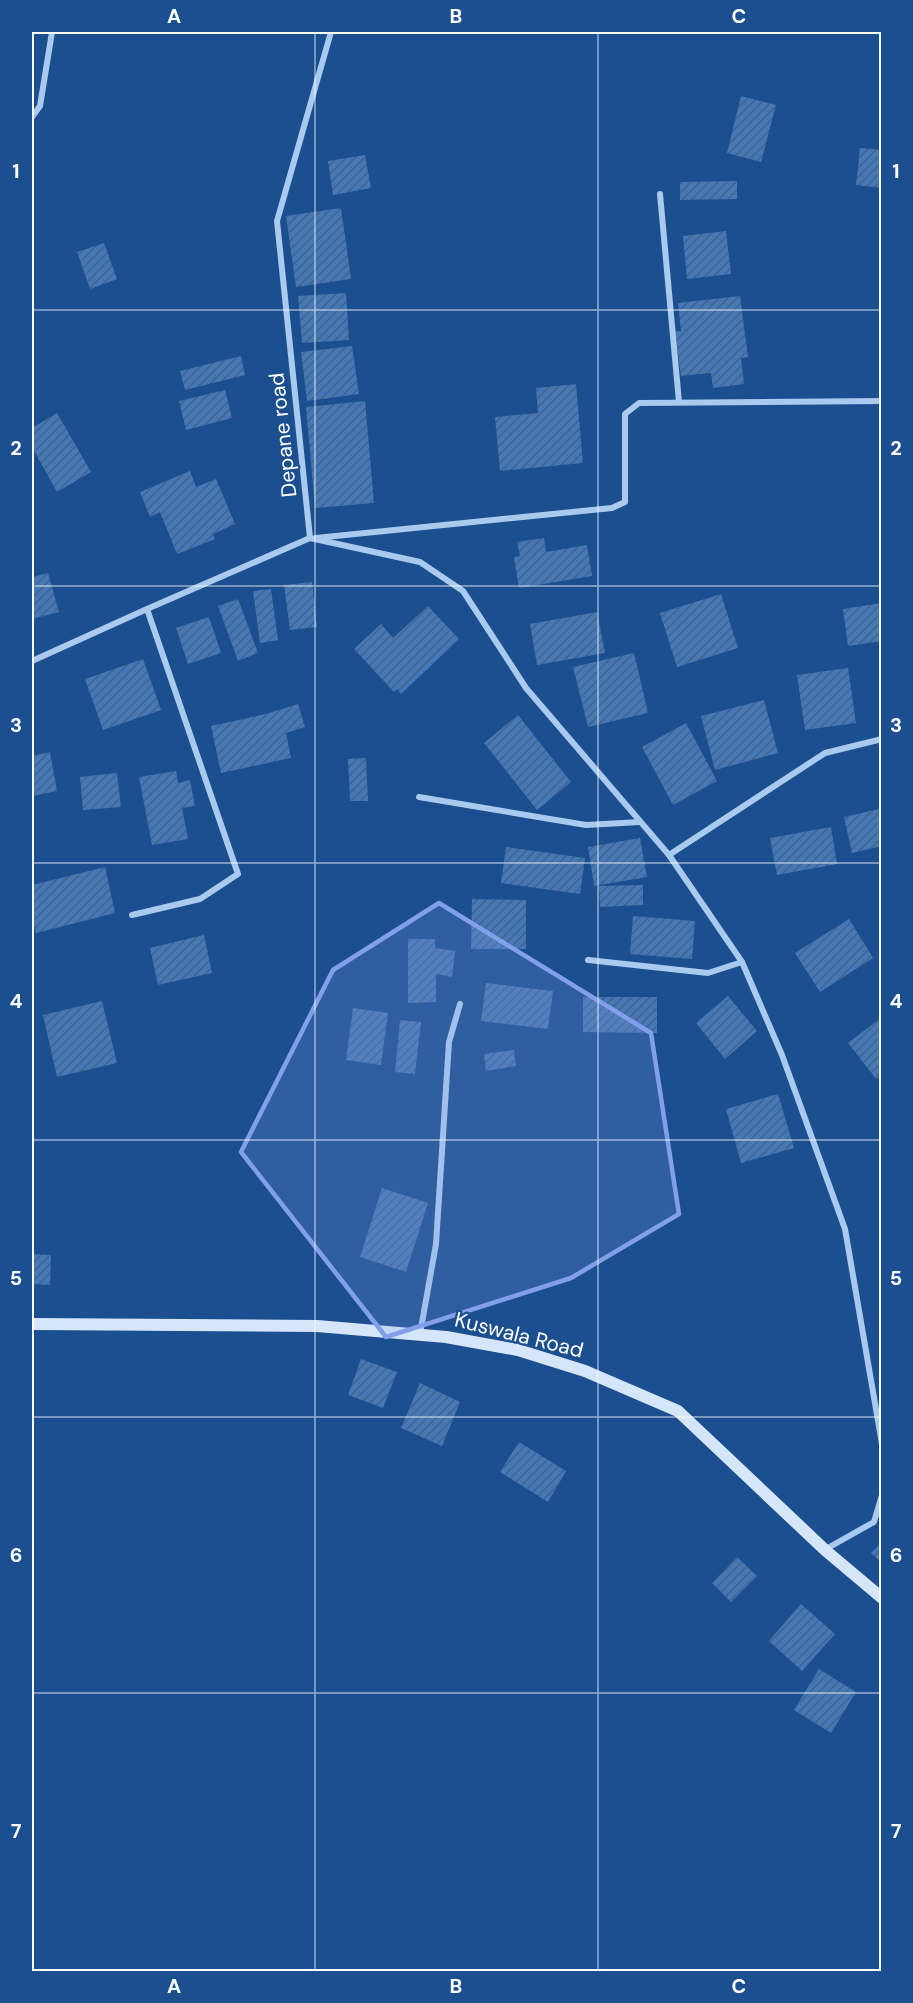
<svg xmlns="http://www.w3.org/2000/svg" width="913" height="2003" viewBox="0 0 913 2003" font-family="'DM Sans',sans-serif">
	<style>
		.building { fill: url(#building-hatch) }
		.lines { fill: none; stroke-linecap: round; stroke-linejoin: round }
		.street { stroke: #a9c9ee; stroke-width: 6 }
		.secondary { stroke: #d6e6fa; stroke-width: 12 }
		.marked { fill: #839eea; fill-opacity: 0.2; stroke: #839eea; stroke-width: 4.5; stroke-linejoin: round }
		.grid { fill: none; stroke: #fff; stroke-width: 1.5; stroke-opacity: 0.55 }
		.labels { text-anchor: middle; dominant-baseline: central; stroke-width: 4.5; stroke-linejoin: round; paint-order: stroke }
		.street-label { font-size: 21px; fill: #fff; stroke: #1b4f8f }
		.neatline { fill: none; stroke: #fff; stroke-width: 2 }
		.grid-label { font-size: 20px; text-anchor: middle; font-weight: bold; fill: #fff }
	</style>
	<defs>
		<pattern id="building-hatch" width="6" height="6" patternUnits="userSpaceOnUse" patternTransform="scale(1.5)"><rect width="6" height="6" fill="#4478b7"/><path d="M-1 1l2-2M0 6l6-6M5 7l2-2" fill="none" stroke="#486282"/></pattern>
	</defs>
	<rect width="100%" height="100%" fill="#1b4f8f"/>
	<g class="building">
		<polygon points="741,96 776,105 761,162 727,153"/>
		<polygon points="860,148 882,150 882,188 856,185"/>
		<polygon points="365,155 371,188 333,195 328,161"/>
		<polygon points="737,181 737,199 680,200 680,182"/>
		<polygon points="341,208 351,279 296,287 286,216"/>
		<polygon points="726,231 731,274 687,279 683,236"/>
		<polygon points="104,243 117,279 90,289 77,252"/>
		<polygon points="346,293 349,340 302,343 298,296"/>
		<polygon points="740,296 748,357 741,358 744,384 713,388 711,373 681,376 675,331 681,331 678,303"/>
		<polygon points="352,346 359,394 307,401 301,352"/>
		<polygon points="241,356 245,375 185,390 180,371"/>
		<polygon points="576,384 583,463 500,471 495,417 538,413 536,388"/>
		<polygon points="225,390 232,418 186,430 179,401"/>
		<polygon points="365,401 374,503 315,508 306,407"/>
		<polygon points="57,413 91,472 57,492 32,447 32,428"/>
		<polygon points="190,471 196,487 216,479 235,524 213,534 215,539 177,554 160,512 150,517 140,492"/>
		<polygon points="544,538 546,552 587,545 592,576 519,588 514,557 520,556 517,542"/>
		<polygon points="48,573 59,612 32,619 32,577"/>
		<polygon points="312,582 317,627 290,630 284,585"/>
		<polygon points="271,589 278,640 260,643 253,591"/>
		<polygon points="721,594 738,648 677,667 660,613"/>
		<polygon points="238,599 258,653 238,661 218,606"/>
		<polygon points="882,603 882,641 848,646 843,609"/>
		<polygon points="428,606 459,639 401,694 397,689 394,692 354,649 381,624 393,638"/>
		<polygon points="597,612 605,653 537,665 530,624"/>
		<polygon points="209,617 221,653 188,664 176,628"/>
		<polygon points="634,653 648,713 588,727 573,667"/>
		<polygon points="143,659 161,710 103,730 85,679"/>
		<polygon points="848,668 856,723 805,730 797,675"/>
		<polygon points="764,700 778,753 715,770 701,716"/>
		<polygon points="298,704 305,727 286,733 291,758 221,773 211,726 266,714"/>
		<polygon points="518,715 571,782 537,810 484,743"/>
		<polygon points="686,723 717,781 673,805 642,747"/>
		<polygon points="50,752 57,791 32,796 32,756"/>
		<polygon points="366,758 368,801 350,801 348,759"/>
		<polygon points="176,771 178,783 190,780 195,806 182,808 188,839 152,845 139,777"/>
		<polygon points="117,773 121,807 83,810 80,777"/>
		<polygon points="879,809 882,820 882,846 852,853 844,817"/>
		<polygon points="831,827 837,864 777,875 770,838"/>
		<polygon points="640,838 647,877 594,886 588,847"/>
		<polygon points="506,847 585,858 580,894 501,883"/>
		<polygon points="105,867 115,913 36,933 32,915 32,885"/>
		<polygon points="643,885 643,905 600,907 599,886"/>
		<polygon points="472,899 526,900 526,949 471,949"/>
		<polygon points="633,916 695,921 692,959 630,954"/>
		<polygon points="849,919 873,958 820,992 795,953"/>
		<polygon points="204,935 212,973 158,985 150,948"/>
		<polygon points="408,939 435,939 435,948 455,951 452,977 436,974 436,1002 408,1003"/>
		<polygon points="486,983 553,991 548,1029 481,1021"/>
		<polygon points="728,996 757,1031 725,1059 696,1023"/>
		<polygon points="583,997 657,997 657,1033 583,1032"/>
		<polygon points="102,1001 117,1063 57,1077 43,1015"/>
		<polygon points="353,1008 388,1013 381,1065 346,1060"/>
		<polygon points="882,1017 882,1075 876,1079 848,1043"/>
		<polygon points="400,1020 421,1022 415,1074 395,1072"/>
		<polygon points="514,1050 516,1066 486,1071 484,1054"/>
		<polygon points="778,1094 794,1148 741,1163 726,1109"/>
		<polygon points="382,1188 428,1203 406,1272 360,1257"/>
		<polygon points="32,1254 51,1255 50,1285 32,1284"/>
		<polygon points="361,1359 397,1372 383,1408 348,1395"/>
		<polygon points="420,1383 460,1402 442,1446 401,1428"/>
		<polygon points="519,1442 566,1471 548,1502 500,1472"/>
		<polygon points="882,1542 882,1563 871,1553"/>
		<polygon points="737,1557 757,1576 731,1602 712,1583"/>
		<polygon points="801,1604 835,1634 802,1671 769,1641"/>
		<polygon points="819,1669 856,1692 831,1733 794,1710"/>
	</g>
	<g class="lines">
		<g class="street">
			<polyline points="32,117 40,106 52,32"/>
			<polyline points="660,194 679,402"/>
			<polyline points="310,538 420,562 463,591 526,688 669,855 825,753 882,739"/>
			<polyline points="316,538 612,508 625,502 625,414 639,403 882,401"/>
			<polyline points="32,661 147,609 310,538 277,221 331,32"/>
			<polyline points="419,797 586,825 640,822"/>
			<polyline points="669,855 742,962 782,1055 845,1229 882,1444"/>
			<polyline points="132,915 200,899 238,874 147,609"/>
			<polyline points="588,960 708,973 742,962"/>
			<polyline points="420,1334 436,1244 449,1042 460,1004"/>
			<polyline points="826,1549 874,1522 882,1495"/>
		</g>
		<polyline class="secondary" points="32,1324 317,1326 446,1337 518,1350 585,1371 678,1411 825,1550 882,1598"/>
	</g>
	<path class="marked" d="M 439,903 L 651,1033 L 679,1214 L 571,1278 L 386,1337 L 241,1152 L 333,970 Z"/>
	<path class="grid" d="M 315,32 L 315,1972M 598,32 L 598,1972M 32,310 L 882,310M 32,586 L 882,586M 32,863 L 882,863M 32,1140 L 882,1140M 32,1417 L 882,1417M 32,1693 L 882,1693"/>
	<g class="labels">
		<g class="street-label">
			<text transform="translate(283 435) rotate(-96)">Depane road</text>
			<text transform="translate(519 1335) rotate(14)">Kuswala Road</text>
		</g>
	</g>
	<rect width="913" height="2003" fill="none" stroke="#1b4f8f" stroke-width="66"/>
	<rect x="33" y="33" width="847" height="1937" class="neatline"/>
	<g class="grid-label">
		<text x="174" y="23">A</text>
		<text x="456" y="23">B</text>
		<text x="739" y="23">C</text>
		<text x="16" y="178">1</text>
		<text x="896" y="178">1</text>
		<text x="16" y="455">2</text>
		<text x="896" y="455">2</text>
		<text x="16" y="732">3</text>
		<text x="896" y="732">3</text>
		<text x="16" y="1008">4</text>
		<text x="896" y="1008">4</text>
		<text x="16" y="1285">5</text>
		<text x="896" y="1285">5</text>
		<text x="16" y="1562">6</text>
		<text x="896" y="1562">6</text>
		<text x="16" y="1838">7</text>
		<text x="896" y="1838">7</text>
		<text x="174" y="1993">A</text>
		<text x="456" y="1993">B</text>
		<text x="739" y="1993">C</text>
	</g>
</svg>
